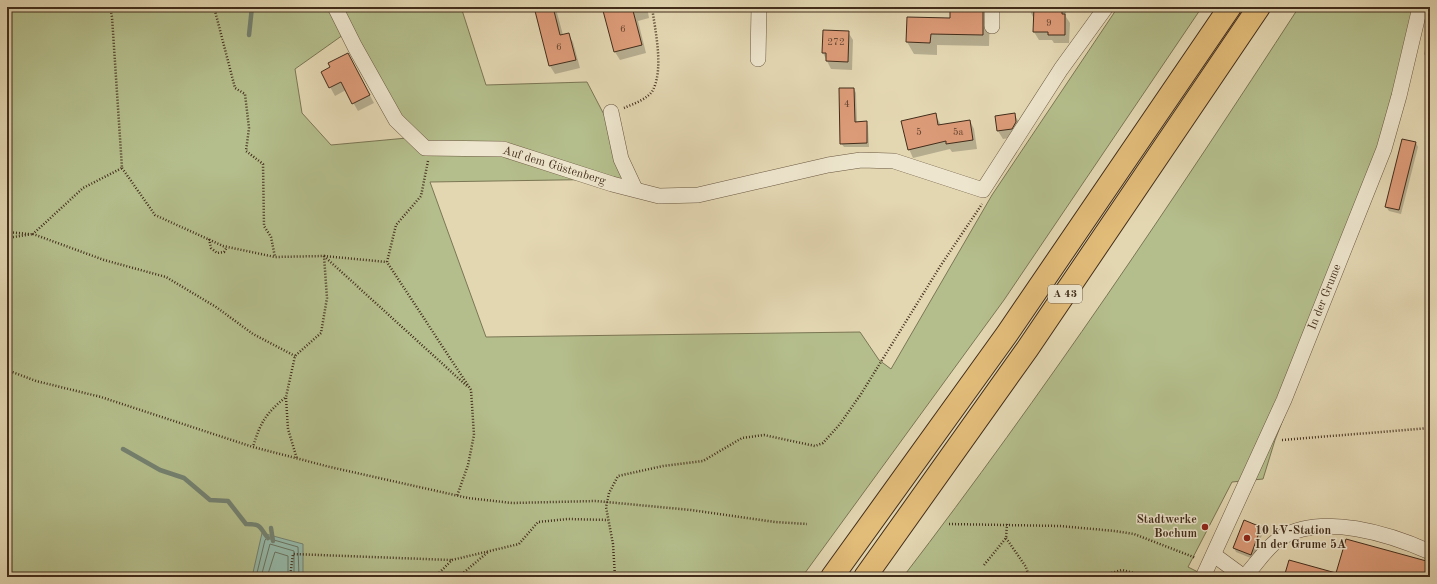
<svg xmlns="http://www.w3.org/2000/svg" width="1437" height="584" viewBox="0 0 1437 584" font-family="'Old Standard TT',serif">
	<style>
		.green { fill: #b4be8c; stroke: #7b7654; fill-rule: evenodd }
		.water { fill: #95baaa; stroke: #748271 }
		.shadow { fill: #0003 }
		.lines { fill: none; stroke-linecap: round; stroke-linejoin: round }
		.shore { stroke: #6c7462; stroke-width: 1 }
		.stream { stroke: #748271; stroke-width: 4.5 }
		.building { fill: #dc9b78; stroke: #422d1b }
		.minor-casing { stroke: #6a5841; stroke-width: 16 }
		.highway-casing { stroke: #422d1b; stroke-width: 24 }
		.path { stroke: #422d1b; stroke-width: 2.5; stroke-dasharray: 1 2; stroke-linecap: butt }
		.minor { stroke: #ede5cd; stroke-width: 15 }
		.highway { stroke: #e2bc79; stroke-width: 22 }
		.poi-dot { fill: #8f2418; stroke: #ede5cd; stroke-width: 1.5 }
		.labels { text-anchor: middle; dominant-baseline: central; stroke-width: 3; stroke-linejoin: round; paint-order: stroke }
		.number-label { font-size: 10px; fill: #684832 }
		.shield { fill: #ede5cd; stroke: #756450; stroke-width: 1 }
		.shield-label { font-size: 11px; font-weight: bold; fill: #422d1b }
		.street-label { font-size: 12px; fill: #422d1b; stroke: #ede5cd }
		.poi-label { font-size: 12px; font-weight: bold; fill: #422d1b; stroke: #ede5cd; text-anchor: end }
	</style>
	<rect width="100%" height="100%" fill="#e3d7b2"/>
	<filter id="stains"><feTurbulence type="fractalNoise" baseFrequency=".005" numOctaves="4"/><feColorMatrix values="0 0 0 0 .2 0 0 0 0 .09 0 0 0 0 .02 0 0 0 .5 -.17"/></filter>
	<radialGradient id="worn" r=".72"><stop offset=".6" stop-color="#630" stop-opacity="0"/><stop offset="1" stop-color="#630" stop-opacity=".3"/></radialGradient>
	<g class="green">
		<path d="M 7,7 L 461,7 L 486,85 L 587,82 L 611,128 L 623,179 L 430,182 L 486,337 L 860,332 L 879,360 L 891,369 L 992,195 L 1118,7 L 1202,7 L 1004,300 L 802,577 L 7,577 ZM 350,30 L 407,138 L 331,145 L 302,113 L 295,69 Z"/>
		<path d="M 1299,7 L 1426,7 L 1391,146 L 1275,440 L 1263,479 L 1232,482 L 1188,567 L 1208,577 L 903,577 C 1044,393 1173,201 1299,7 Z"/>
	</g>
	<polygon class="water" points="262,533 303,544 303,577 252,577"/>
	<g class="shadow">
		<polygon points="535,7 563,7 556,9 563,35 568,34 573,42 580,68 555,74 550,66"/>
		<polygon points="604,7 647,7 649,18 638,21 646,53 620,60 615,52"/>
		<polygon points="813,7 866,7 866,10 813,9"/>
		<polygon points="879,7 905,7 905,10 880,9"/>
		<polygon points="951,7 990,7 989,46 937,45 937,55 914,54 907,42 908,18 951,19"/>
		<polygon points="1031,7 1066,7 1066,17 1070,23 1069,43 1054,43 1052,40 1039,40 1034,32 1034,19 1031,13"/>
		<polygon points="848,32 853,40 852,70 831,69 823,53"/>
		<polygon points="1428,37 1430,38 1430,62 1424,54"/>
		<polygon points="352,62 374,103 358,111 346,90 335,96 322,72"/>
		<polygon points="854,89 856,93 857,122 866,122 868,126 869,147 844,147 841,143"/>
		<polygon points="935,114 941,125 970,121 974,129 977,149 952,152 950,149 913,158 909,149"/>
		<polygon points="1014,114 1019,122 1017,137 1003,139 998,131"/>
		<polygon points="1416,143 1418,147 1401,214 1389,211 1386,207"/>
		<polygon points="1261,528 1263,532 1253,559 1236,552 1234,548"/>
	</g>
	<g class="lines">
		<g class="shore">
			<polyline points="256,577 265,540 267,538 298,547 299,577"/>
			<polyline points="261,577 270,544 294,551 294,577"/>
			<polyline points="267,577 275,552 288,556 288,577"/>
		</g>
		<g class="stream">
			<polyline points="249,35 252,7"/>
			<path d="M 123,449 L 160,470 L 184,478 L 210,500 L 228,501 L 246,524 C 262,524 259,527 268,538"/>
			<polyline points="271,528 273,541"/>
		</g>
	</g>
	<g class="building">
		<polygon points="534,7 553,7 560,35 569,33 576,60 549,66"/>
		<polygon points="602,7 632,7 642,45 614,52"/>
		<polygon points="950,7 983,7 983,35 931,34 930,43 906,42 907,17 950,18"/>
		<polygon points="1034,7 1062,7 1062,14 1065,14 1065,35 1048,35 1048,32 1033,32"/>
		<polygon points="823,30 849,31 848,62 826,61 826,53 822,53"/>
		<polygon points="348,53 370,95 352,104 341,82 329,88 321,72 330,67 328,63"/>
		<polygon points="839,88 854,88 855,122 867,121 867,143 840,144"/>
		<polygon points="936,113 938,125 970,120 973,140 946,144 946,141 908,150 901,121"/>
		<polygon points="1015,113 1016,122 1012,129 997,131 995,116"/>
		<polygon points="1402,139 1416,142 1399,210 1385,207"/>
		<polygon points="1244,520 1261,527 1251,555 1233,548"/>
		<polygon points="1346,539 1430,562 1430,577 1284,577 1289,560 1336,573"/>
	</g>
	<g class="lines">
		<defs>
			<g id="minor">
				<polyline points="335,7 355,47 396,120 425,148 503,149 612,184 659,196 698,195 828,165 861,160 894,161 983,190 1061,69 1106,7"/>
				<polyline points="992,26 992,7"/>
				<polyline points="758,59 759,7"/>
				<polyline points="611,112 621,159 635,189"/>
				<polyline points="1214,555 1244,577"/>
				<polyline points="1203,577 1284,400 1384,149 1399,96 1420,7"/>
				<path d="M 1244,577 C 1257,564 1266,547 1282,537 C 1323,513 1390,534 1430,552"/>
			</g>
			<g id="highway">
				<polyline points="832,577 1007,334 1230,7"/>
				<polyline points="865,577 1028,348 1259,7"/>
			</g>
		</defs>
		<use href="#minor" class="minor-casing"/>
		<use href="#highway" class="highway-casing"/>
		<g class="path">
			<polyline points="110,7 112,17 122,168 83,188 33,234 104,260 166,277 216,307 253,334 295,356"/>
			<polyline points="214,7 235,88 245,94 249,128 246,151 263,164 264,226 271,237 275,257"/>
			<path d="M 624,108 C 633,104 648,99 653,90 C 664,68 655,30 652,7"/>
			<polyline points="428,161 421,196 396,225 387,262 471,390 474,435 468,465 457,496"/>
			<path d="M 122,168 L 155,215 L 223,246 L 275,257 L 324,256 L 327,298 L 321,333 L 295,356 L 286,397 C 266,413 260,423 253,447"/>
			<polyline points="7,232 29,234"/>
			<polyline points="7,238 33,234"/>
			<polyline points="209,239 211,248 217,253 224,252 227,247"/>
			<polyline points="324,256 468,387"/>
			<polyline points="324,256 387,262"/>
			<polyline points="7,370 36,381 101,397 253,447 330,467 468,498 512,503 596,501 691,510 775,522 807,524"/>
			<polyline points="286,398 288,429 297,459"/>
			<polyline points="1282,440 1430,428"/>
			<polyline points="949,524 1060,526 1115,531 1134,534 1196,558"/>
			<polyline points="1006,538 1026,567 1029,577"/>
			<polyline points="984,565 1006,538 1007,524"/>
			<polyline points="290,577 293,554 451,560"/>
			<polyline points="435,577 452,560 519,544 538,522 568,519 608,520"/>
			<polyline points="460,577 462,574 488,552"/>
			<polyline points="615,577 613,544 606,507 609,493 618,476 663,466 703,461 742,438 764,435 815,446 823,443 840,424 861,394 941,265 982,204"/>
			<polyline points="1097,577 1122,570 1150,577"/>
		</g>
		<use href="#minor" class="minor"/>
		<use href="#highway" class="highway"/>
	</g>
	<g class="poi-dot">
		<circle cx="1205" cy="527" r="4"/>
		<circle cx="1247" cy="538" r="4"/>
	</g>
	<g class="labels">
		<g class="number-label">
			<text x="1049" y="23">9</text>
			<text x="623" y="29">6</text>
			<text x="836" y="42">272</text>
			<text x="559" y="47">6</text>
			<text x="847" y="104">4</text>
			<text x="919" y="132">5</text>
			<text x="958" y="132">5a</text>
		</g>
		<rect class="shield" x="1048" y="285" width="34" height="18" rx="3"/>
		<g class="shield-label">
			<text x="1065" y="294">A 43</text>
		</g>
		<g class="street-label">
			<text transform="translate(554 166) rotate(17)">Auf dem Güstenberg</text>
			<text transform="translate(1325 297) rotate(-68)">In der Grume</text>
		</g>
		<g class="poi-label">
			<text x="1197" y="520">Stadtwerke<tspan x="1197" dy="14">Bochum</tspan></text>
			<text x="1255" y="531" text-anchor="start">10 kV-Station<tspan x="1255" dy="14">In der Grume 5A</tspan></text>
		</g>
	</g>
	<rect width="1437" height="584" fill="none" stroke="#e3d7b2" stroke-width="24"/>
	<rect x="8" y="8" width="1421" height="568" fill="none" stroke="#422d1b" stroke-width="2"/>
	<rect x="12" y="12" width="1413" height="560" fill="none" stroke="#422d1b"/>
	<rect width="100%" height="100%" filter="url(#stains)"/>
	<rect width="100%" height="100%" fill="url(#worn)"/>
</svg>
